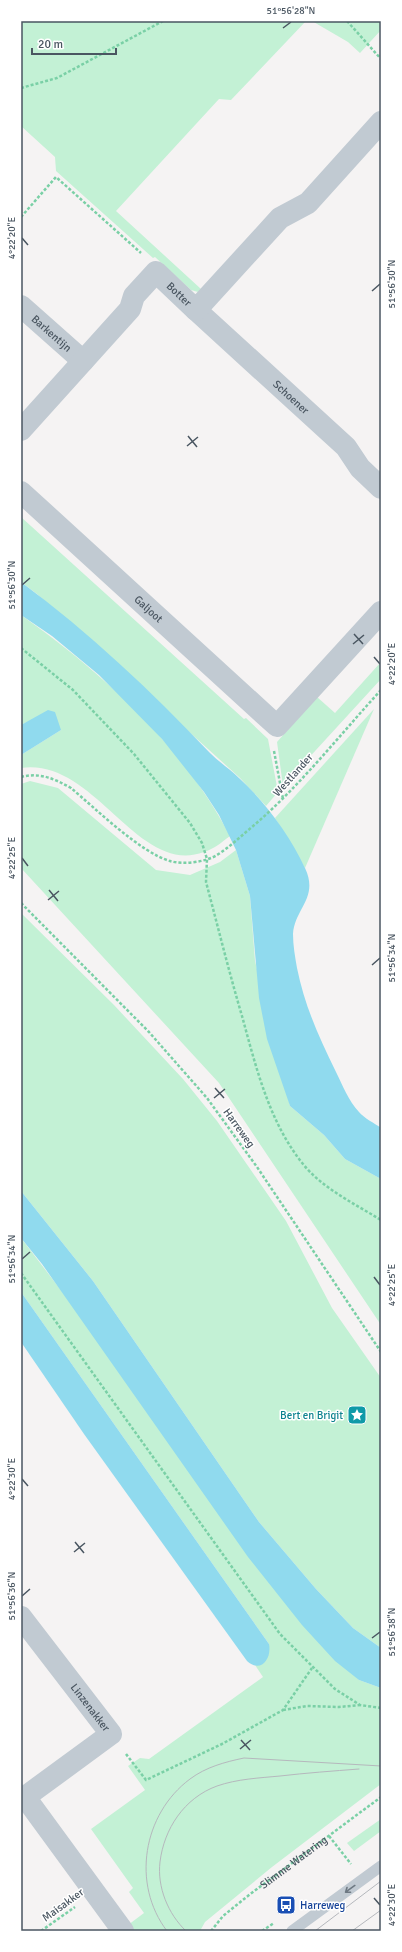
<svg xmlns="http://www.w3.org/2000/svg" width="402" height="1952" viewBox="0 0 402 1952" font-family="Signika,sans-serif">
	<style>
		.green { fill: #c3f1d5 }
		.water { fill: #90daee }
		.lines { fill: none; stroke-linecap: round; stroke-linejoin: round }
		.path { stroke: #7ad0a6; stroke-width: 2.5; stroke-dasharray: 3 2; stroke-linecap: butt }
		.service { stroke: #c1cad2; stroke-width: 11 }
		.minor { stroke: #c1cad2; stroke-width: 22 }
		.tram { stroke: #b5b8bd; stroke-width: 1 }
		.oneway { stroke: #6e7983 }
		.ticks { fill: none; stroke: #4a5661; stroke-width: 1.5 }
		.labels { text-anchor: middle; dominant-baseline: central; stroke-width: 3; stroke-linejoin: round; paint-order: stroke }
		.street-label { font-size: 11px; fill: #4a5661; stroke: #fff }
		.culture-label { font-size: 11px; fill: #0d838f; stroke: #fff; text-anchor: end }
		.transit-label { font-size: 11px; fill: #164399; stroke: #fff; text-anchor: start }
		.neatline { fill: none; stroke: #4a5661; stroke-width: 1.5 }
		.ticks-label { font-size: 10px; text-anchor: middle; fill: #4a5661 }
	</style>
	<rect width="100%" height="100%" fill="#f5f3f3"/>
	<g class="green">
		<polygon points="21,21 306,21 231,100 219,99 116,211 201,289 198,292 191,290 155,257 153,258 56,171 55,157 21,126"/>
		<polygon points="312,21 381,21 381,30 360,53 348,42"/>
		<polygon points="21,517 244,719 246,718 268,739 278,792 266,806 240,778 37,594 21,582"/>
		<path d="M 21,615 C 103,673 183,746 230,836 C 222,842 214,849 204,852 C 137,877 95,757 21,768 L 21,755 L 61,730 L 27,722 L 21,725 Z"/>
		<polygon points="381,662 381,679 283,786 277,742 317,697 335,713"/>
		<polygon points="374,709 305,868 275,818"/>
		<polygon points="30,781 58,788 156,870 190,875 220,862 236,850 250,896 255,961 290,1106 324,1135 345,1159 381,1179 381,1325 219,1083 21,868 21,784"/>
		<polygon points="21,913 114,1005 183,1079 217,1121 286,1221 332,1308 381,1378 381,1648 353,1628 316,1589 259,1522 93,1281 21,1191"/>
		<polygon points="21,1238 359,1680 381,1688 381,1784 272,1867 205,1922 200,1931 132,1931 128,1925 144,1913 129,1892 133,1888 91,1829 145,1790 128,1766 140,1758 149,1759 263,1677 255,1665 261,1665 269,1644 21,1292"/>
		<polygon points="381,1819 381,1831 354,1851 347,1843"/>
	</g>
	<g class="water">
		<path d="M 21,582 C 90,633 151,691 210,753 C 219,762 230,769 239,778 C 266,803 289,834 305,868 C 319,898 295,908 293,934 C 293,945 295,957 297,968 C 305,1007 319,1037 336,1072 C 343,1086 348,1100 359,1112 C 364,1118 374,1123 381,1128 L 381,1179 L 345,1159 L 324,1135 L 290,1106 L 267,1039 L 259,998 L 250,896 L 236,850 L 219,815 L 204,792 L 162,739 L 99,675 L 52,636 L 21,615 Z"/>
		<polygon points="48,710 55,712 61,730 21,755 21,725"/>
		<polygon points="21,1191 93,1281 259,1522 316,1589 353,1628 381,1648 381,1688 359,1680 335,1661 302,1625 248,1557 42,1264 21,1238"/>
		<path d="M 21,1292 L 269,1644 C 272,1658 261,1674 247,1661 L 84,1434 L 21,1342 Z"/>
	</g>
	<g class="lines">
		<g class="path">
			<polyline points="347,21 381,59"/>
			<polyline points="21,88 57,78 163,21"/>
			<polyline points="21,217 56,177 141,253"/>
			<path d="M 21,648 L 73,690 L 134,754 L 190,823 L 202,843 L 207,859 L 206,882 C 218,927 229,972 242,1016 C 256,1067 269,1122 303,1164 C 322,1188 355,1204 381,1220"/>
			<polyline points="274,751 283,799"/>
			<path d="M 21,777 C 40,772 55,779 71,788 C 96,809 141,853 170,861 C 183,865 206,862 217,855 C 228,848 237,840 246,832 C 296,791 337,738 381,690"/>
			<polyline points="21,903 149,1032 207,1098 257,1167 381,1352"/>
			<polyline points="21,1273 280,1634 335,1689 360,1705 381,1708"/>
			<polyline points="283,1710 307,1706 339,1707 360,1705"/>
			<polyline points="126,1754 146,1780 222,1744 283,1710 312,1668"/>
			<polyline points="329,1836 351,1864"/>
			<polyline points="41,1931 75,1907"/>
			<path id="s1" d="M 211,1931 L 223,1916 L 249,1895 L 381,1797"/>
			<polyline points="262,1931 274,1923"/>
		</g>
		<polyline class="service" points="292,1931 381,1866"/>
		<g class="minor">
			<path id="s2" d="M 21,306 L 83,361"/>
			<path id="s3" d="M 196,310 L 346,447 L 360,468 L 381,488"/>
			<path id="s4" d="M 21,430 L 130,309 L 134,296 L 156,272 L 196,310 L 280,218 L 308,203 L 381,122"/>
			<path id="s5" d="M 21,492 L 277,726 L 381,612"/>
			<path id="s6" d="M 21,1617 L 111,1734 L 21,1800"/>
			<polyline points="25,1797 123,1931"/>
		</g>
		<g class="tram">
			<path d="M 167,1931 C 131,1884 143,1814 190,1779 C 206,1767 225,1762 244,1758 L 381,1766"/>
			<path d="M 186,1931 C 168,1914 157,1887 160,1862 C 164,1829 184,1798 217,1786 C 237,1779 259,1778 280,1776 C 306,1773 333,1771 359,1769"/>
			<polyline points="315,1931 381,1881"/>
			<polyline points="352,1931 381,1910"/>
		</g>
	</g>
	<defs><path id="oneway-shaft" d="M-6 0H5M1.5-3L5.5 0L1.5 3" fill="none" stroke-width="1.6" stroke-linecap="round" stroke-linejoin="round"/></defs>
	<use class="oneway" href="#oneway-shaft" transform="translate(350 1889) rotate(144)"/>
	<path class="ticks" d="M 283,28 L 291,22M 22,238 L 28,245M 372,291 L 380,284M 188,436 L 197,447M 187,446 L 198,437M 22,585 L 30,578M 354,634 L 363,644M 353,644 L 364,635M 374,657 L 380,664M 22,858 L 28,866M 49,890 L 58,901M 48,900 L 59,891M 372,965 L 380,958M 215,1088 L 224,1098M 214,1098 L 225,1089M 22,1259 L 30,1252M 374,1277 L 380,1285M 22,1479 L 28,1486M 75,1542 L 84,1553M 74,1552 L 85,1543M 22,1596 L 30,1589M 372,1638 L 380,1632M 241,1740 L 250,1750M 240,1749 L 251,1740M 374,1898 L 380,1905"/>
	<defs>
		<symbol id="sight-square" viewBox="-11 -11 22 22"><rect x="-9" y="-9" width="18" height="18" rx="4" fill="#0f9aa8" stroke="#fff"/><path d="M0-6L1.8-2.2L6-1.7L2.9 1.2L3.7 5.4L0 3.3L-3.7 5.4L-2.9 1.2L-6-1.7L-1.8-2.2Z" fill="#fff"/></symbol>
		<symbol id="bus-square" viewBox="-11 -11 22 22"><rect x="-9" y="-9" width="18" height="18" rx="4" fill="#1a4fb4" stroke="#fff"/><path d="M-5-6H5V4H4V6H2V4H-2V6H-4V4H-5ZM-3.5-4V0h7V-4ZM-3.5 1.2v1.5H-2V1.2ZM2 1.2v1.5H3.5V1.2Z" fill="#fff"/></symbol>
	</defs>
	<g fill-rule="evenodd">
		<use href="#sight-square" x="346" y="1404" width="22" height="22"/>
		<use href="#bus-square" x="275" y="1894" width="22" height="22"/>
	</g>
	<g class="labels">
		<g class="street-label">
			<text stroke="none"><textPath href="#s4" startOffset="241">Botter</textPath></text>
			<text stroke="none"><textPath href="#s2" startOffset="41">Barkentijn</textPath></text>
			<text stroke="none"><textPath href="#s3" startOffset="129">Schoener</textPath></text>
			<text stroke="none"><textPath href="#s5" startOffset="173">Galjoot</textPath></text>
			<text transform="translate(293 775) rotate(-48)">Westlander</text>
			<text transform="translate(239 1128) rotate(54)">Harreweg</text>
			<text stroke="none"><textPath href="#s6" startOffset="114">Linzenakker</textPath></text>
			<text stroke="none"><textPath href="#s1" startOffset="108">Slimme Watering</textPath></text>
			<text transform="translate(63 1905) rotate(-36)">Maisakker</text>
		</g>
		<g class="culture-label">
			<text x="343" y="1415">Bert en Brigit</text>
		</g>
		<g class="transit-label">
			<text x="300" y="1905">Harreweg</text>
		</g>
	</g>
	<rect width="402" height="1952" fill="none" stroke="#ffffff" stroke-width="44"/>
	<path d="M32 48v6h84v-6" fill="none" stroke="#4a5661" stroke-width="2"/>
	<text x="38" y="48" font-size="12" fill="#4a5661" stroke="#ffffff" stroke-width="3" paint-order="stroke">20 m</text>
	<rect x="22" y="22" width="358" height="1908" class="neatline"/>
	<g class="ticks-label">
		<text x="291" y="14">51°56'28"N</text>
		<text transform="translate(11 238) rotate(-90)" y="4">4°22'20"E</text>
		<text transform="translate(391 284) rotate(-90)" y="4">51°56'30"N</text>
		<text transform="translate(11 585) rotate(-90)" y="4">51°56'30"N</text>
		<text transform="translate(391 664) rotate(-90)" y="4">4°22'20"E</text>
		<text transform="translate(11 858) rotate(-90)" y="4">4°22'25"E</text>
		<text transform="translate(391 958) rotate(-90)" y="4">51°56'34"N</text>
		<text transform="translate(11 1259) rotate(-90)" y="4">51°56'34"N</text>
		<text transform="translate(391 1285) rotate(-90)" y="4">4°22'25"E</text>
		<text transform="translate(11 1479) rotate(-90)" y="4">4°22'30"E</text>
		<text transform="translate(11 1596) rotate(-90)" y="4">51°56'36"N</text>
		<text transform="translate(391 1632) rotate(-90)" y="4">51°56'38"N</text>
		<text transform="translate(391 1905) rotate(-90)" y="4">4°22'30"E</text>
	</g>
</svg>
